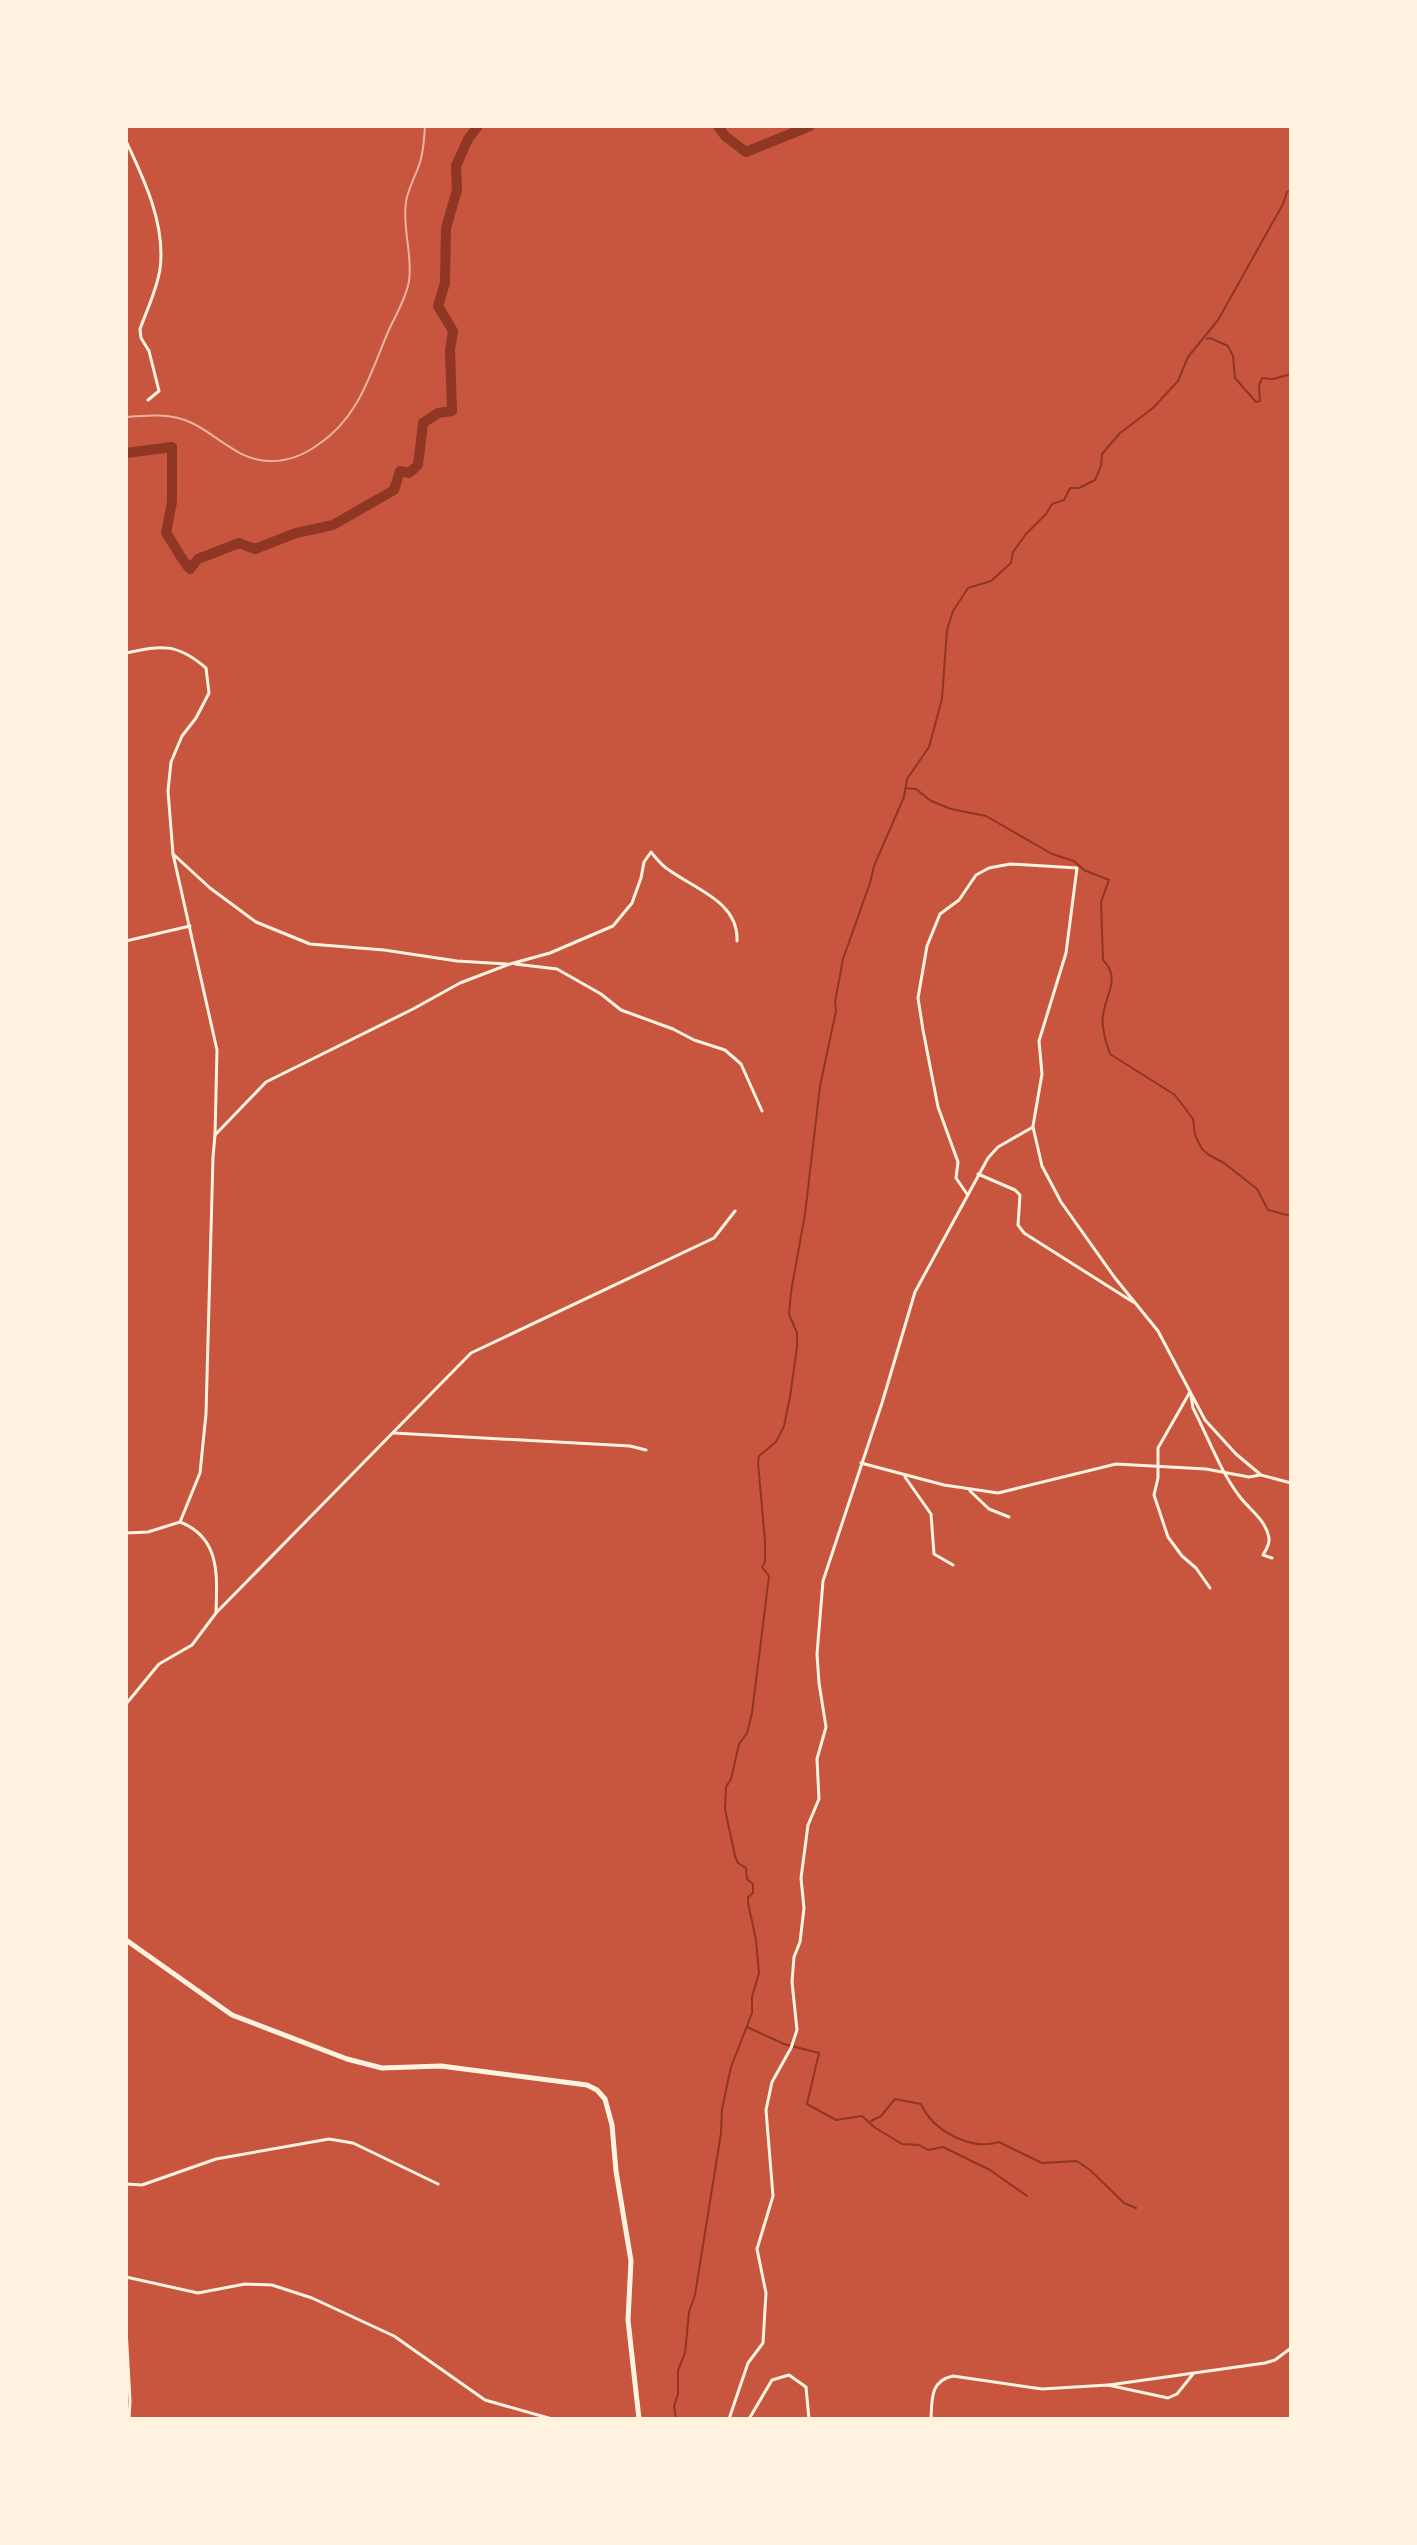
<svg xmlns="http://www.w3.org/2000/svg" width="1417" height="2545" viewBox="0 0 1417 2545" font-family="'Alegreya Sans',sans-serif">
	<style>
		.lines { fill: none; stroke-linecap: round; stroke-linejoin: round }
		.stream { stroke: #8f3625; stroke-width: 2 }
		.river { stroke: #8f3625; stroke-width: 10 }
		.minor { stroke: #fff3e0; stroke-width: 3 }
		.primary { stroke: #fff3e0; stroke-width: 5 }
		.rail { stroke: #e9b49f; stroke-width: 2 }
	</style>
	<rect width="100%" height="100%" fill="#c8553d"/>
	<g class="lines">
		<g class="stream">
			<polyline points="1207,339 1210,338 1228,346 1233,356 1235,378 1256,402 1260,401 1259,385 1262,378 1273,379 1291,374"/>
			<path d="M 905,788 L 916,789 L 931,801 L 951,809 L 986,816 L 1052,854 L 1074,861 L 1084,870 L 1109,880 L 1101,902 L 1103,960 C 1121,978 1106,994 1103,1015 C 1101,1028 1106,1042 1110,1054 L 1175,1095 L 1193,1119 L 1195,1135 L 1202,1149 L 1209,1155 L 1224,1163 L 1257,1189 L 1268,1210 L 1291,1216"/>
			<polyline points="747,2027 784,2044 819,2053 807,2104 836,2120 862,2116 874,2127 902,2144 919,2145 928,2150 943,2147 990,2170 1027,2196"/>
			<path d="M 871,2121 L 881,2116 L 895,2099 L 921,2104 C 933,2131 971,2151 999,2142 L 1042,2163 L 1077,2161 L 1090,2170 L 1124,2203 L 1136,2208"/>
			<polyline points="676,2419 674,2406 678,2394 678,2370 685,2353 689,2312 695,2295 721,2133 722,2109 731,2067 752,2013 752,1997 759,1973 756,1940 748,1903 748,1897 753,1893 753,1884 747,1879 746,1868 738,1863 735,1856 725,1809 726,1787 731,1779 739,1744 747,1733 752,1713 769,1576 762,1567 765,1562 765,1541 758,1462 759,1456 776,1442 784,1426 790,1397 797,1347 797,1333 789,1314 791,1292 805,1214 820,1086 836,1011 835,1002 843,959 870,883 874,866 904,797 907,779 929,747 942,699 947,630 953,611 968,588 991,581 1011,563 1013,552 1026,534 1046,514 1052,504 1064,500 1070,488 1079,488 1095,480 1101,466 1102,454 1120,433 1153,408 1178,381 1188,357 1218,320 1283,204 1287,192 1291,191"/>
		</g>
		<g class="river">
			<polyline points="718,126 725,136 746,152 810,126"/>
			<path d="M 126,453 L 172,447 L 172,502 L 166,533 C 175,545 180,558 190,569 L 198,559 L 239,543 L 255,549 L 296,533 L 333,525 L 394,490 L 400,471 L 409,473 L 418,465 L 423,423 L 438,413 L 452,411 L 450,350 L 453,331 L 438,306 L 445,283 L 446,228 L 457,190 L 456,166 L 468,139 L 478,126"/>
		</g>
		<g class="minor">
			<path d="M 126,141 C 144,179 166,225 160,269 C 157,289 147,310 140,329 L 141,338 L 149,351 L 159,391 L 148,400"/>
			<path d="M 126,653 C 162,645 177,643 206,668 L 209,693 L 196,718 L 182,736 L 171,762 L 168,791 L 173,854 L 217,1050 L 215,1135"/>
			<polyline points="173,854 210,888 256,922 310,944 384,950 457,961 507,964"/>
			<polyline points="126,941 190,926"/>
			<polyline points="515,964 557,969 601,994 621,1010 673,1029 694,1040 725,1050 741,1064 762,1111"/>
			<polyline points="978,1174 1015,1190 1020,1195 1018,1225 1024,1233 1133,1302"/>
			<polyline points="967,1194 956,1178 958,1162 938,1107 923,1030 918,998 927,946 940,914 959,900 976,875 989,868 1010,864 1077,868 1066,953 1039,1041 1042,1074 1033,1126"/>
			<polyline points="1190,1392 1158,1448 1158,1478 1154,1495 1168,1537 1182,1556 1196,1568 1210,1588"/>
			<path d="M 1191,1396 L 1193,1408 C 1208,1437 1220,1471 1240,1497 C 1250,1510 1266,1520 1269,1538 C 1270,1544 1266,1550 1263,1555 L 1272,1558"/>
			<polyline points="394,1433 630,1446 646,1450"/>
			<polyline points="861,1463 944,1485 998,1493 1116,1464 1206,1469 1249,1477 1260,1475"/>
			<polyline points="905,1477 931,1514 934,1554 953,1565"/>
			<polyline points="970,1491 989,1509 1009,1517"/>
			<path d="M 180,1522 C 221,1538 217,1576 216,1613"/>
			<path d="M 126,1533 L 148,1532 L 180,1522 L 200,1473 L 206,1414 L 213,1157 L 215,1135 L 266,1082 L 413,1009 L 460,983 L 510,964 L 550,953 L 613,926 L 632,903 L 641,878 L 644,862 L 651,852 C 656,858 662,866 669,870 C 695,889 739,902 737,941"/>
			<polyline points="126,1704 159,1664 192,1645 216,1613 471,1353 714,1238 735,1211"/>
			<polyline points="126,2184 142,2185 216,2159 329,2139 353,2143 438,2184"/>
			<polyline points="126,2277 198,2293 245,2284 272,2285 312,2298 394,2336 485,2400 552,2419"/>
			<polyline points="126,2328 130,2401 129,2419"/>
			<polyline points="1109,2385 1265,2363 1275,2360 1291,2348"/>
			<polyline points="729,2419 748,2363 763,2343 766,2293 757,2249 773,2196 766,2110 772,2082 791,2048 797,2030 792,1982 794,1957 800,1942 804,1908 801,1878 808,1825 819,1799 817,1759 826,1727 819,1683 817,1654 823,1581 882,1403 915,1292 988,1158 998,1147 1033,1127 1042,1166 1061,1202 1115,1278 1158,1331 1205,1420 1236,1454 1261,1475 1291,1483"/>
			<polyline points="749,2419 772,2380 789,2375 806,2387 809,2419"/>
			<path d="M 931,2419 C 932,2399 930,2381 953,2376 L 1042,2389 L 1108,2385 L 1168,2398 L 1177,2394 L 1193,2374"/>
		</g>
		<polyline class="primary" points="126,1940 232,2015 347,2059 382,2068 441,2066 587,2085 597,2090 605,2099 612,2125 616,2171 631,2261 628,2320 639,2419"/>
		<path class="rail" d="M 126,417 C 149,415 171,413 192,423 C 217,435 238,460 268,461 C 286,462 304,455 319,444 C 359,417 370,374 388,332 C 395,316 406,299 409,281 C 413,255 402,229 406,202 C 408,188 416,176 420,162 C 424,150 424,138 425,126"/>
	</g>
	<rect width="1417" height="2545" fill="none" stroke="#fff3e0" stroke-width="256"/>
</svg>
